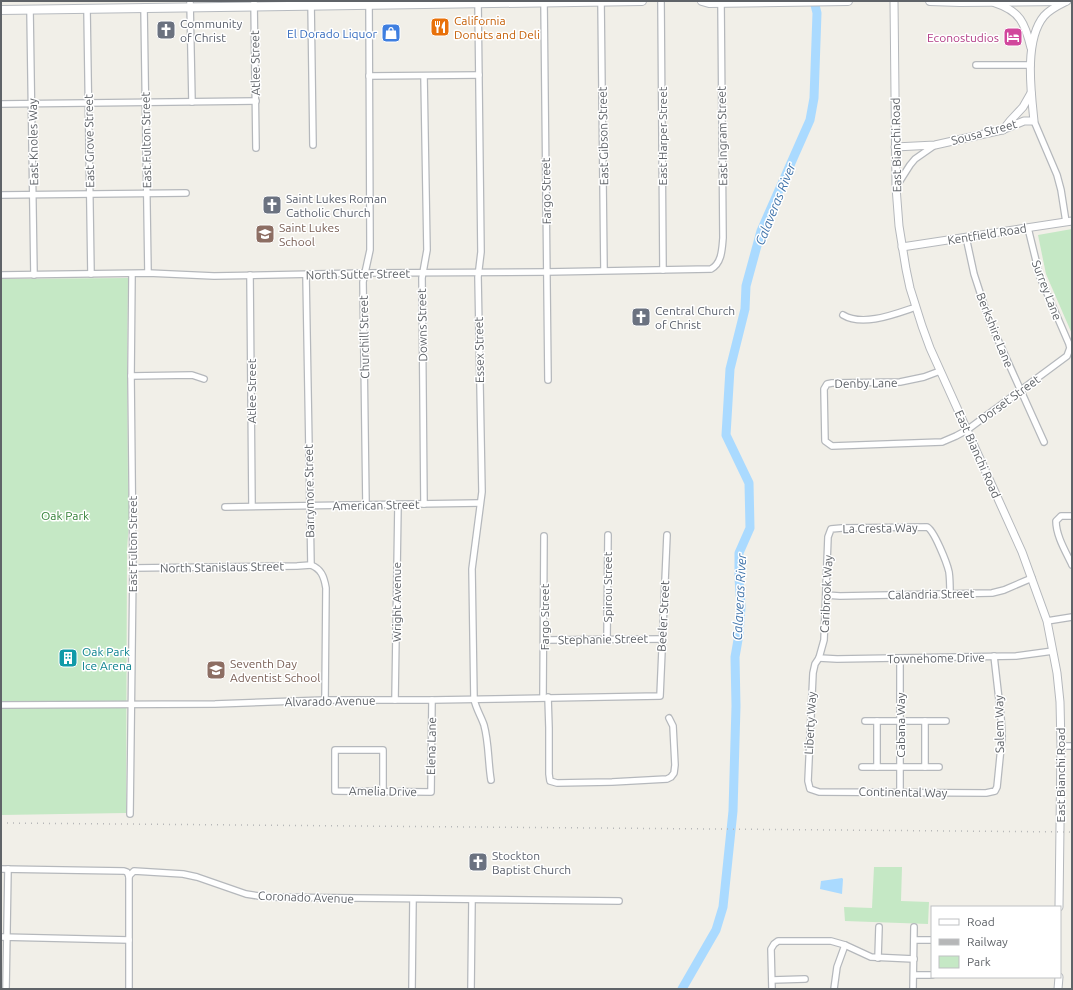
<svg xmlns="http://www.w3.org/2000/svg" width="1073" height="990" viewBox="0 0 1073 990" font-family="Ubuntu,sans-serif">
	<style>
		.green { fill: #c5e8c5 }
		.water { fill: #aadaff }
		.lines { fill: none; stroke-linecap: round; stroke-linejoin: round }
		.river { stroke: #aadaff; stroke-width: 9 }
		.minor-casing { stroke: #b5b8bc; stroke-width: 8 }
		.tertiary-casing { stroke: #b5b8bc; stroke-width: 9 }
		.secondary-casing { stroke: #b6babf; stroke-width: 10 }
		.minor { stroke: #fff; stroke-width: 5.5 }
		.tertiary { stroke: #fff; stroke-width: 7 }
		.secondary { stroke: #fff; stroke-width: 8 }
		.rail { stroke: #b6b7b8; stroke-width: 1.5; stroke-dasharray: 1 5; stroke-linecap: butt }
		.labels { text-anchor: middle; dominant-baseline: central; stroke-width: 3; stroke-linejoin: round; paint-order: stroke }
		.food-label { font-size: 12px; fill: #c56008; stroke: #fff; text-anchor: start }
		.worship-label { font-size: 12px; fill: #5b616d; stroke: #fff; text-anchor: start }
		.shop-label { font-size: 12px; fill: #366cbe; stroke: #fff; text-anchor: end }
		.hotel-label { font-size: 12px; fill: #b23c85; stroke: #fff; text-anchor: end }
		.street-label { font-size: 12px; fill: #5f6368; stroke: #fff }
		.education-label { font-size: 12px; fill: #785e54; stroke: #fff; text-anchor: start }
		.park-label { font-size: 12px; fill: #348238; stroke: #fff }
		.culture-label { font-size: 12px; fill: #0d838f; stroke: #fff; text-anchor: start }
		.water-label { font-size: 13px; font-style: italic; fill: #4174aa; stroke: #fff }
	</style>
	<rect width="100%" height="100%" fill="#f1efe8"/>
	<g class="green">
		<polygon points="1072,229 1072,334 1046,274 1038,235"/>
		<polygon points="128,278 127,363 128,486 130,509 127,549 126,813 1,815 1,279"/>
		<polygon points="874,867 902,867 901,901 929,902 928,924 845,921 844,907 872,908"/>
	</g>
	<polygon class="water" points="842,878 843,879 842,894 820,889 821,881"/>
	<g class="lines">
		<polyline class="river" points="682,989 716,930 723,907 733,811 736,706 735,657 739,634 741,607 739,578 739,553 750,528 749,483 726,435 730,369 745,309 746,286 761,231 810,120 814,98 817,13 814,1"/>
		<defs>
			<g id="minor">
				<polyline points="190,1 192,102"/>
				<polyline points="254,1 256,148"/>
				<polyline points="311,1 313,145"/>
				<path d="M 478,1 L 481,252 L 478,277 L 482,492 L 472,569 L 474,699 C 476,709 481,716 484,725 C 489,743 488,762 491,780"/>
				<polyline points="544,1 548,380"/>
				<polyline points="601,1 604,270"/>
				<polyline points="661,1 663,270"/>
				<polyline points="144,7 148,273"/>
				<polyline points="87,9 91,274"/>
				<polyline points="30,10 34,275"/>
				<polyline points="976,65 1031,65"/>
				<polyline points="369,76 479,75"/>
				<polyline points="424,76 427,250 422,278 424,504"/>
				<polyline points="1,104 256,101"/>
				<polyline points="1034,121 1057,175 1061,190 1066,222"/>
				<polyline points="896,187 910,165 915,159 935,145"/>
				<polyline points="1,195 186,193"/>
				<polyline points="966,237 974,274 989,320 1044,442"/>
				<path d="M 1,275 L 148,273 L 214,276 L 365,273 L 546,272 L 711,269 C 722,263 722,249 723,238 L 721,3"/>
				<polyline points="250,275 252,506"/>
				<polyline points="306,275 311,565"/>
				<path d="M 843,315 C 863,327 895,314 916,307"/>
				<polyline points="940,371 924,377 900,382 832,383 827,384 824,389 825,441 832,446 942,442 956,436 967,430 1067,356 1070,348 1069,344 1040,277 1028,228"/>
				<polyline points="131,376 192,375 204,379"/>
				<polyline points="366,505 363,282 370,250 370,239 369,1"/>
				<polyline points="225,507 480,503"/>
				<path d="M 1072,516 L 1061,516 L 1056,521 C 1056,536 1066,552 1072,565"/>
				<path d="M 311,565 C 321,569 324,576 326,588 L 325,700"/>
				<polyline points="133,568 297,566 311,565"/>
				<path d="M 950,594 C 950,587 950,579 949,572 C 947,563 934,530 927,527 L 842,528 L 831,529 L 828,537 L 824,640 L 819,658 L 815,664 L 813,673 L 808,781 L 810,789 L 819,792 L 986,793 L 995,791 L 997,787 L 1002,737 L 1001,717 L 994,656"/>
				<polyline points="826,595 840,596 992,593 1004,590 1032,578"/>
				<polyline points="1047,621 1072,617"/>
				<polyline points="607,638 608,535"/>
				<polyline points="544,640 662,639"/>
				<polyline points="819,658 837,659 1016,656 1053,651"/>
				<polyline points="900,658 900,792"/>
				<polyline points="543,697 544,536"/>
				<polyline points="548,697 549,728 549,774 550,781 557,783 612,782 667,779 671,777 674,773 675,765 673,726 669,718"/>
				<polyline points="395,700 398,505"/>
				<polyline points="1,705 215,704 325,700 432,700 660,696 667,535"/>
				<polyline points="865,721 946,721"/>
				<polyline points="877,721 877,767"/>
				<polyline points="925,721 925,767"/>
				<polyline points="1061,746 1072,746"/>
				<polyline points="862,767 939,767"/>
				<polyline points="383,791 383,750 335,750 335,791 431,792 432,700"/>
				<polyline points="130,814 133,568 131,376 132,274"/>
				<polyline points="1,869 124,871 127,872 129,876"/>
				<polyline points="129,876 134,871 183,874 197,877 246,894 265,897 619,901"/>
				<polyline points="1,937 129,940"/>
				<polyline points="914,940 932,940"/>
				<polyline points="878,958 879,927"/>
				<polyline points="914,975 932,975"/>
				<polyline points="772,980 805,979"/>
				<polyline points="6,989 8,869"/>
				<polyline points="129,989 129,876"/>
				<polyline points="412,989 413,899"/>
				<polyline points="471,989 472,900"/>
				<polyline points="772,989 771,949 774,944 778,941 831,941 845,945 871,957 914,959"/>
				<polyline points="834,989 837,967 845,945"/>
				<polyline points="913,989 914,927"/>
			</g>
			<g id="tertiary">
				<polyline points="894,1 896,187 899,226 906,269 910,288 922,326 930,348 1022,552 1047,621 1057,673 1060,702 1061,746 1059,907"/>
				<path d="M 995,3 C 1020,11 1025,23 1031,48"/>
				<polyline points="1003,130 1010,121 1023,107 1031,93"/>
				<path d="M 895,147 L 935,145 L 1002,130 L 1024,121 L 1034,121 C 1031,92 1024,40 1044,16 C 1050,9 1059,5 1067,1"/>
				<polyline points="902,247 1072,221"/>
				<polyline points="1058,989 1059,977"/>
			</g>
			<g id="secondary">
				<polyline points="702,1 709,3 848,1"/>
				<polyline points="930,1 960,2 1065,1"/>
				<polyline points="1,10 642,1"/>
			</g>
		</defs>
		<use href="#minor" class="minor-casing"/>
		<use href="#tertiary" class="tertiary-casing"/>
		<use href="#secondary" class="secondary-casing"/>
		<use href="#minor" class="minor"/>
		<use href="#tertiary" class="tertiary"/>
		<use href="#secondary" class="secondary"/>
		<polyline class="rail" points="1,823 1072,832"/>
	</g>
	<defs>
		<symbol id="restaurant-square" viewBox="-11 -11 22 22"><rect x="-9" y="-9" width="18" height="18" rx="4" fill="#e8710a" stroke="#fff"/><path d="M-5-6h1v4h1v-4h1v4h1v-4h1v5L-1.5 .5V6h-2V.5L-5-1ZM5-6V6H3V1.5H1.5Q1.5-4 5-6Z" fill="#fff"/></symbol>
		<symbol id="church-square" viewBox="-11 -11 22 22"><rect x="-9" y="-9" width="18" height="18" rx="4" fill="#6b7280" stroke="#fff"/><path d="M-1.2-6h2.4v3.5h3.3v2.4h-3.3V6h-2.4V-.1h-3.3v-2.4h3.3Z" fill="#fff"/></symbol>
		<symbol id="shop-square" viewBox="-11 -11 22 22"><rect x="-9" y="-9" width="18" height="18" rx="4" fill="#3f7fe0" stroke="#fff"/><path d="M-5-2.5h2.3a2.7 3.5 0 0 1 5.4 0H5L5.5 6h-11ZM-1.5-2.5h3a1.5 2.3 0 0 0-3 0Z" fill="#fff"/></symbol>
		<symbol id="hotel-square" viewBox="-11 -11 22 22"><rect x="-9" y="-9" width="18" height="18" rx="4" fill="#d1479c" stroke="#fff"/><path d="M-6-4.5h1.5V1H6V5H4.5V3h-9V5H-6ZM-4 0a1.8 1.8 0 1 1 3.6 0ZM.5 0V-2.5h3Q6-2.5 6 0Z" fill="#fff"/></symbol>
		<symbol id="school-square" viewBox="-11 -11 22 22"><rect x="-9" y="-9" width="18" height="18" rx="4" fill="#8d6e63" stroke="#fff"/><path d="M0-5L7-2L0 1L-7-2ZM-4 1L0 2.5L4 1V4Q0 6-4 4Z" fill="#fff"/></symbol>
		<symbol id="building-square" viewBox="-11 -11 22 22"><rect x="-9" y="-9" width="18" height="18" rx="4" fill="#0f9aa8" stroke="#fff"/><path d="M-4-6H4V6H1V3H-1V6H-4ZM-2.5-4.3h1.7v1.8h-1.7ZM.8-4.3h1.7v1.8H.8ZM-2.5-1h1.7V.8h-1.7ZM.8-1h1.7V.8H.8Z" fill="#fff"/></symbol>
	</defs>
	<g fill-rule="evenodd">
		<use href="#restaurant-square" x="429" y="16" width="22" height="22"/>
		<use href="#church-square" x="155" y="19" width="22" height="22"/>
		<use href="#shop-square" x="380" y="22" width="22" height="22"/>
		<use href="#hotel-square" x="1002" y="26" width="22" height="22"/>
		<use href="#church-square" x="261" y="194" width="22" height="22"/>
		<use href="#school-square" x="254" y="223" width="22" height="22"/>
		<use href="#church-square" x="630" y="306" width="22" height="22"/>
		<use href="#building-square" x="57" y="647" width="22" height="22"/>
		<use href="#school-square" x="205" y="659" width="22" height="22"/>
		<use href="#church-square" x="467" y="851" width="22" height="22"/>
	</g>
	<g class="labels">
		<g class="food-label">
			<text x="454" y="20">California<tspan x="454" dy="14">Donuts and Deli</tspan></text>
		</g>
		<g class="worship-label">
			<text x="180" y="23">Community<tspan x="180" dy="14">of Christ</tspan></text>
			<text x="286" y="198">Saint Lukes Roman<tspan x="286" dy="14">Catholic Church</tspan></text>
			<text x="655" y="310">Central Church<tspan x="655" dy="14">of Christ</tspan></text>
			<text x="492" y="855">Stockton<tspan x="492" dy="14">Baptist Church</tspan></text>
		</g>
		<g class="shop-label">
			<text x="377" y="33">El Dorado Liquor</text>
		</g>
		<g class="hotel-label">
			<text x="999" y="37">Econostudios</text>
		</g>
		<g class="street-label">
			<text transform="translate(255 63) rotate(-91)">Atlee Street</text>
			<text transform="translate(984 132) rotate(-15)">Sousa Street</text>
			<text transform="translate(603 136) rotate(-91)">East Gibson Street</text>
			<text transform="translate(662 136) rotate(-90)">East Harper Street</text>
			<text transform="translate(722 136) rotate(-91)">East Ingram Street</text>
			<text transform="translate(146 140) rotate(-91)">East Fulton Street</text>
			<text transform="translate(89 141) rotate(-91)">East Grove Street</text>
			<text transform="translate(33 142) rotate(-91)">East Knoles Way</text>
			<text transform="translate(896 145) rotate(-91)">East Bianchi Road</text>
			<text transform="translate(546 191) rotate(-91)">Fargo Street</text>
			<text transform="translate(987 234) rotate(-9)">Kentfield Road</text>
			<text transform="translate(358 274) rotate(-1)">North Sutter Street</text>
			<text transform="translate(1047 290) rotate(69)">Surrey Lane</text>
			<text transform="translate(422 325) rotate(-91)">Downs Street</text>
			<text transform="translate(995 330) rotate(68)">Berkshire Lane</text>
			<text transform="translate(364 337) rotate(-91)">Churchill Street</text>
			<text transform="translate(479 350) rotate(-91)">Essex Street</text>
			<text transform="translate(866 383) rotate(-1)">Denby Lane</text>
			<text transform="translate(251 391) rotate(-90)">Atlee Street</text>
			<text transform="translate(1009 399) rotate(-36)">Dorset Street</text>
			<text transform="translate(978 454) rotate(66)">East Bianchi Road</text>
			<text transform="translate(309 491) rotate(-91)">Barrymore Street</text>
			<text transform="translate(376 505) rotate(-1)">American Street</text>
			<text transform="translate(880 528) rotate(-1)">La Cresta Way</text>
			<text transform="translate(132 544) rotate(-90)">East Fulton Street</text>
			<text transform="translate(222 567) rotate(-1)">North Stanislaus Street</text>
			<text transform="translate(607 587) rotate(-90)">Spirou Street</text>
			<text transform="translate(826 594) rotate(-87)">Caribrook Way</text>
			<text transform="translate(931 594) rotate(-1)">Calandria Street</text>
			<text transform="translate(396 602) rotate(-90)">Wright Avenue</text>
			<text transform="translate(663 616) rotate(-87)">Beeler Street</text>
			<text transform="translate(544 617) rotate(-90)">Fargo Street</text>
			<text transform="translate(603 639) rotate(-1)">Stephanie Street</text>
			<text transform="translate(936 658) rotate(-1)">Townehome Drive</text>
			<text transform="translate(330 701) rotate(-1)">Alvarado Avenue</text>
			<text transform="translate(810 723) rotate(-87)">Liberty Way</text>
			<text transform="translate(999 724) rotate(-91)">Salem Way</text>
			<text transform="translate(900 725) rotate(-90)">Cabana Way</text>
			<text transform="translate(431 746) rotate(-89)">Elena Lane</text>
			<text transform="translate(1060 775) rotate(-90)">East Bianchi Road</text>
			<text transform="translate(383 791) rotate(1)">Amelia Drive</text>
			<text transform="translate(903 792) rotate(1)">Continental Way</text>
			<text transform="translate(306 897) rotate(2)">Coronado Avenue</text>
		</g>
		<g class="education-label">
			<text x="279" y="227">Saint Lukes<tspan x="279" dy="14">School</tspan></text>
			<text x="230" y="663">Seventh Day<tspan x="230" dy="14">Adventist School</tspan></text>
		</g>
		<g class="park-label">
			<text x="65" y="515">Oak Park</text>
		</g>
		<g class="culture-label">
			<text x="82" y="651">Oak Park<tspan x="82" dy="14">Ice Arena</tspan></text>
		</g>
		<g class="water-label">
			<text transform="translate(775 204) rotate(-68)">Calaveras River</text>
			<text transform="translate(739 597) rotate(-87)">Calaveras River</text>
		</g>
	</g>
	<rect width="1073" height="990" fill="none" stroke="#5f6368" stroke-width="4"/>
	<rect x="931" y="906" width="130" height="72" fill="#ffffff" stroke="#bfc1c3"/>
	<rect x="939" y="919" width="20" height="6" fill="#ffffff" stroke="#bfc1c3"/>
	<text x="967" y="926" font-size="12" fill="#5f6368">Road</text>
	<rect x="939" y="939" width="20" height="6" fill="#b6b7b8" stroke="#bfc1c3"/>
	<text x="967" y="946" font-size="12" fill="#5f6368">Railway</text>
	<rect x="939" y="956" width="20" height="12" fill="#c5e8c5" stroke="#bfc1c3"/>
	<text x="967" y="966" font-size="12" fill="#5f6368">Park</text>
</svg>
